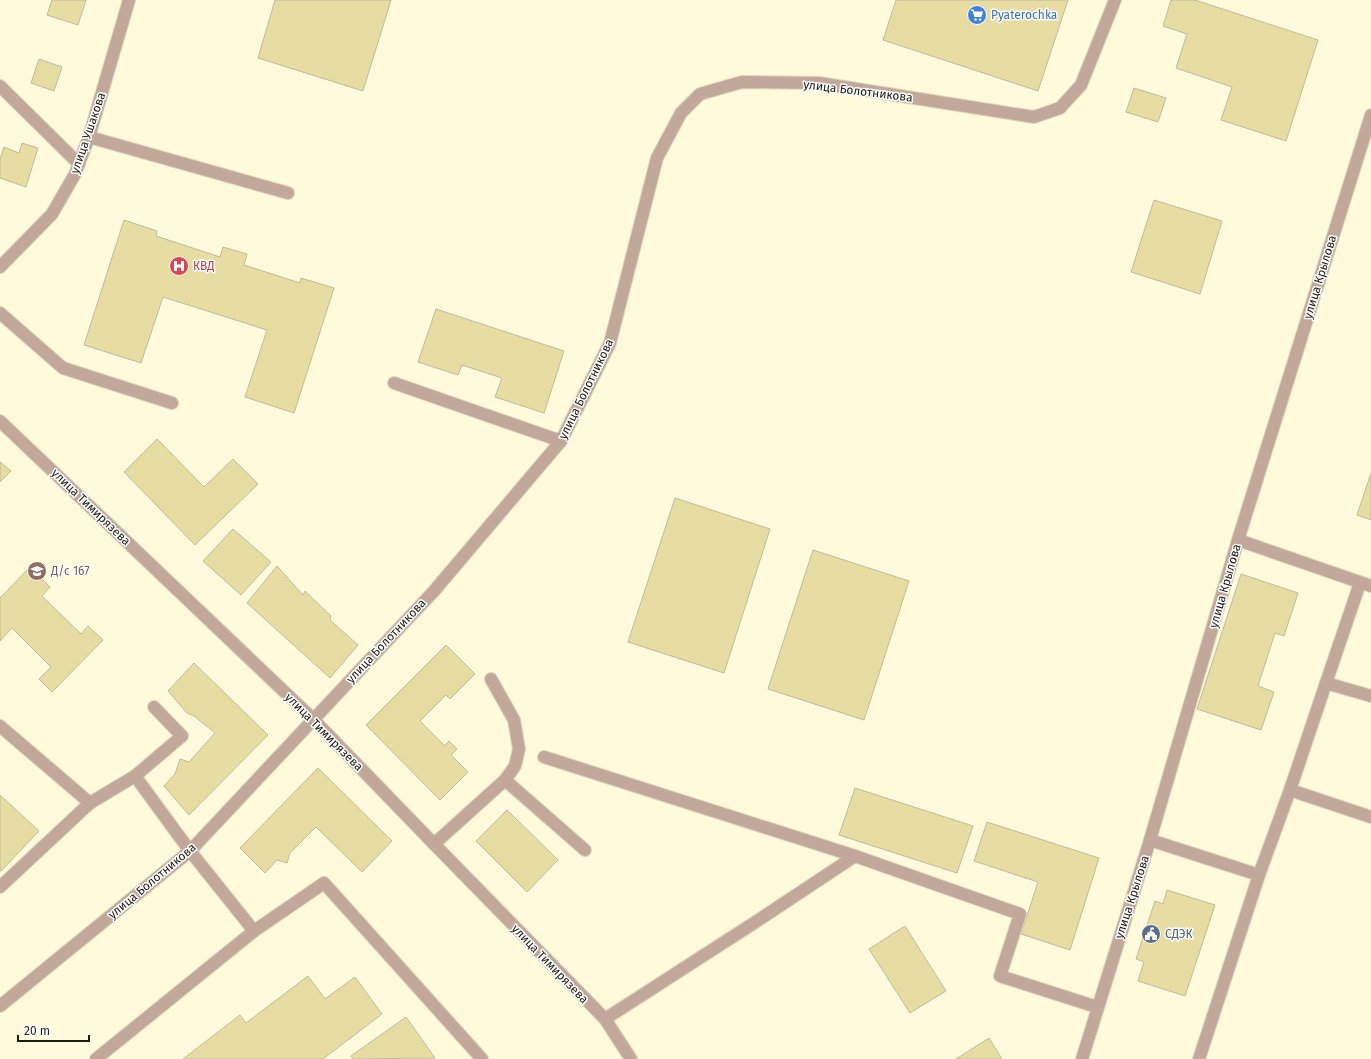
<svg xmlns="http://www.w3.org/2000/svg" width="1371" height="1059" viewBox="0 0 1371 1059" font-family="'Fira Sans',sans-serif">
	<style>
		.building { fill: #e7dda2; stroke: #bfba9e }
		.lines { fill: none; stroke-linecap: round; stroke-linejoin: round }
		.minor-casing { stroke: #dbd6bc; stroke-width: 14 }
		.minor { stroke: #c1a89b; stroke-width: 12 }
		.labels { text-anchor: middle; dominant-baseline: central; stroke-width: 3; stroke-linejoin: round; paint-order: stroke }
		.shop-label { font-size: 12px; fill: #366cbe; stroke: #fff; text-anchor: start }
		.street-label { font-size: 12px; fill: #1d1b11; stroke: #fff }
		.health-label { font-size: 12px; fill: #be3a42; stroke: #fff; text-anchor: start }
		.education-label { font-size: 12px; fill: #785e54; stroke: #fff; text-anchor: start }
		.service-label { font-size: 12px; fill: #4e5e75; stroke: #fff; text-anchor: start }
	</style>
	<rect width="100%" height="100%" fill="#fffadc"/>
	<g class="building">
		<polygon points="52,0 86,0 78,25 47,15"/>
		<polygon points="275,0 391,0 363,91 258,58"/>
		<polygon points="896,0 1068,0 1038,91 883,40"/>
		<polygon points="1171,0 1195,0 1318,40 1286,141 1221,120 1232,87 1176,68 1187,34 1163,26"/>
		<polygon points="39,59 62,67 54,91 31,83"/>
		<polygon points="1134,88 1166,98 1158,122 1126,112"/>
		<polygon points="22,143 38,148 26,187 0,178 0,159 4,147 19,153"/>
		<polygon points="1154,200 1222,221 1200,294 1131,272"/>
		<polygon points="124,220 157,231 156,236 220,257 223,247 247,254 244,265 300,283 301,278 334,288 294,413 245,397 267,330 163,297 141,363 84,345"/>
		<polygon points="436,309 564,351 544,413 495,397 502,378 462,365 458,375 418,362"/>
		<polygon points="157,439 204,487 233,459 258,484 195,545 124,472"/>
		<polygon points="0,462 11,471 0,482"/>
		<polygon points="1371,473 1371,520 1357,515"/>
		<polygon points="675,498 770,529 724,673 628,642"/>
		<polygon points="233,529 271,562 241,595 203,561"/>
		<polygon points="813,550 909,581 864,720 768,689"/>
		<polygon points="277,566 303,595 305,591 331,616 330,620 358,645 330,678 247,603"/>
		<polygon points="30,567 50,587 42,596 81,634 88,626 103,640 52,692 39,679 51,667 12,628 0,641 0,598"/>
		<polygon points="1241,574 1298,593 1284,636 1275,633 1258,686 1274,692 1261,730 1197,709"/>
		<polygon points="446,645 475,674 450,699 446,695 420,721 445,746 449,741 457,749 451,755 468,772 440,800 366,725"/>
		<polygon points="194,663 268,735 189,815 164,786 175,774 180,759 189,762 215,733 194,716 187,713 168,691"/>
		<polygon points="318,768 392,841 362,872 316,827 290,853 287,863 277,860 265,873 240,848"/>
		<polygon points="855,788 973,826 957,873 839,835"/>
		<polygon points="0,795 39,831 1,871 0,871"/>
		<polygon points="507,810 558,860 527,892 476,841"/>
		<polygon points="987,822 1099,858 1070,950 1021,934 1038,882 974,861"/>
		<polygon points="1167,890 1215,905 1185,996 1138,981 1144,962 1136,959 1155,901 1163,904"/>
		<polygon points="905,926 946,991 910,1013 869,949"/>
		<polygon points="308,976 325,999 355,977 382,1014 323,1059 183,1059 240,1015 246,1023"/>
		<polygon points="406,1017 435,1058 353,1059 351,1056"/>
		<polygon points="989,1038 1002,1059 956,1059"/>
	</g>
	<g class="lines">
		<defs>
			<g id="minor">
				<polyline points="0,86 79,164"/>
				<polyline points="89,137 288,193"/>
				<polyline points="0,267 52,214 75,174 89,137 129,0"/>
				<polyline points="0,313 63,368 172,403"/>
				<polyline points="394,383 561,441"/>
				<polyline points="0,421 313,719 434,844 605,1019 631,1059"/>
				<polyline points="1238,540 1371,586"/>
				<polyline points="1360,583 1326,683 1371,696"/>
				<polyline points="1326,683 1290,790 1371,817"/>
				<polyline points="0,726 90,803"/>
				<polyline points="544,757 855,856 1020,914 1000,976 1097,1007"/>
				<polyline points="135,776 190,851 254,931"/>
				<polyline points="505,780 585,850"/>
				<polyline points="1150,840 1259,875"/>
				<polyline points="434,844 505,780 515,766 519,749 514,720 491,679"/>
				<polyline points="0,887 90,803 135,776 182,736 154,707"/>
				<polyline points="0,1006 190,851 434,591 561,441 610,343 657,158 681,113 700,94 742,82 819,83 1034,117 1060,108 1081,85 1115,0"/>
				<polyline points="605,1019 754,923 855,856"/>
				<polyline points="96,1059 254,931 324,883 482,1059"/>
				<polyline points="1082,1059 1150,840 1238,540 1371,115"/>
				<polyline points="1199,1059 1259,875 1290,790"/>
			</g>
		</defs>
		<use href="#minor" class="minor-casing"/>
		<use href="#minor" class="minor"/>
	</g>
	<defs>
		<symbol id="supermarket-disc" viewBox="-11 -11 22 22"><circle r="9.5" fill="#3f7fe0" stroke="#fff"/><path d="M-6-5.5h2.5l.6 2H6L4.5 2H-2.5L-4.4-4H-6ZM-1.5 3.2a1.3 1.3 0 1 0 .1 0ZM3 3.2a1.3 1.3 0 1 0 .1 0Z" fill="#fff"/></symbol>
		<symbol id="hospital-disc" viewBox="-11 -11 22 22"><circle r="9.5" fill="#e0444e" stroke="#fff"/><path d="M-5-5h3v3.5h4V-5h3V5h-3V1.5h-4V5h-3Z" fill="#fff"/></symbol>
		<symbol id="school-disc" viewBox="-11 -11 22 22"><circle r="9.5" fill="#8d6e63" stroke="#fff"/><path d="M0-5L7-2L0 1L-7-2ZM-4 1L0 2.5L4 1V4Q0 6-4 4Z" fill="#fff"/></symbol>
		<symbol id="civic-disc" viewBox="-11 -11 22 22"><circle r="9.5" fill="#5c6f8a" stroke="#fff"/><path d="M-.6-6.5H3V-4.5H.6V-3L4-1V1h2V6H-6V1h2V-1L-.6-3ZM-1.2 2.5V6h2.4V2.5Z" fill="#fff"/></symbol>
	</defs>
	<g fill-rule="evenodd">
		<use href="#supermarket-disc" x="966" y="4" width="22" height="22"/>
		<use href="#hospital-disc" x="168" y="255" width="22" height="22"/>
		<use href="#school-disc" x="26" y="560" width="22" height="22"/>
		<use href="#civic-disc" x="1140" y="923" width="22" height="22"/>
	</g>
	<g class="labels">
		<g class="shop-label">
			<text x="991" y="15">Pyaterochka</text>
		</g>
		<g class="street-label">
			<text transform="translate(858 91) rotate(7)">улица Болотникова</text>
			<text transform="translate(88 133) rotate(-71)">улица Ушакова</text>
			<text transform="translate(1320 277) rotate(-73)">улица Крылова</text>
			<text transform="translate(586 389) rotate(-64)">улица Болотникова</text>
			<text transform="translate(91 507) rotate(44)">улица Тимирязева</text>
			<text transform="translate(1225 586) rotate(-74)">улица Крылова</text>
			<text transform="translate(386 641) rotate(-47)">улица Болотникова</text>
			<text transform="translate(324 732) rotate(45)">улица Тимирязева</text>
			<text transform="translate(152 881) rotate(-40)">улица Болотникова</text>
			<text transform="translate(1132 897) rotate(-72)">улица Крылова</text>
			<text transform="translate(550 964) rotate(46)">улица Тимирязева</text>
		</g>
		<g class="health-label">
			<text x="193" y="266">КВД</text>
		</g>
		<g class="education-label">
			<text x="51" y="571">Д/с 167</text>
		</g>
		<g class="service-label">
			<text x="1165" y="934">СДЭК</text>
		</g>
	</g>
	<path d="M18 1035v6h71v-6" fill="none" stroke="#1d1b11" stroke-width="2"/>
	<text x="24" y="1035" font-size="12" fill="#1d1b11" stroke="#ffffff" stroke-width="3" paint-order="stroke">20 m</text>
</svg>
